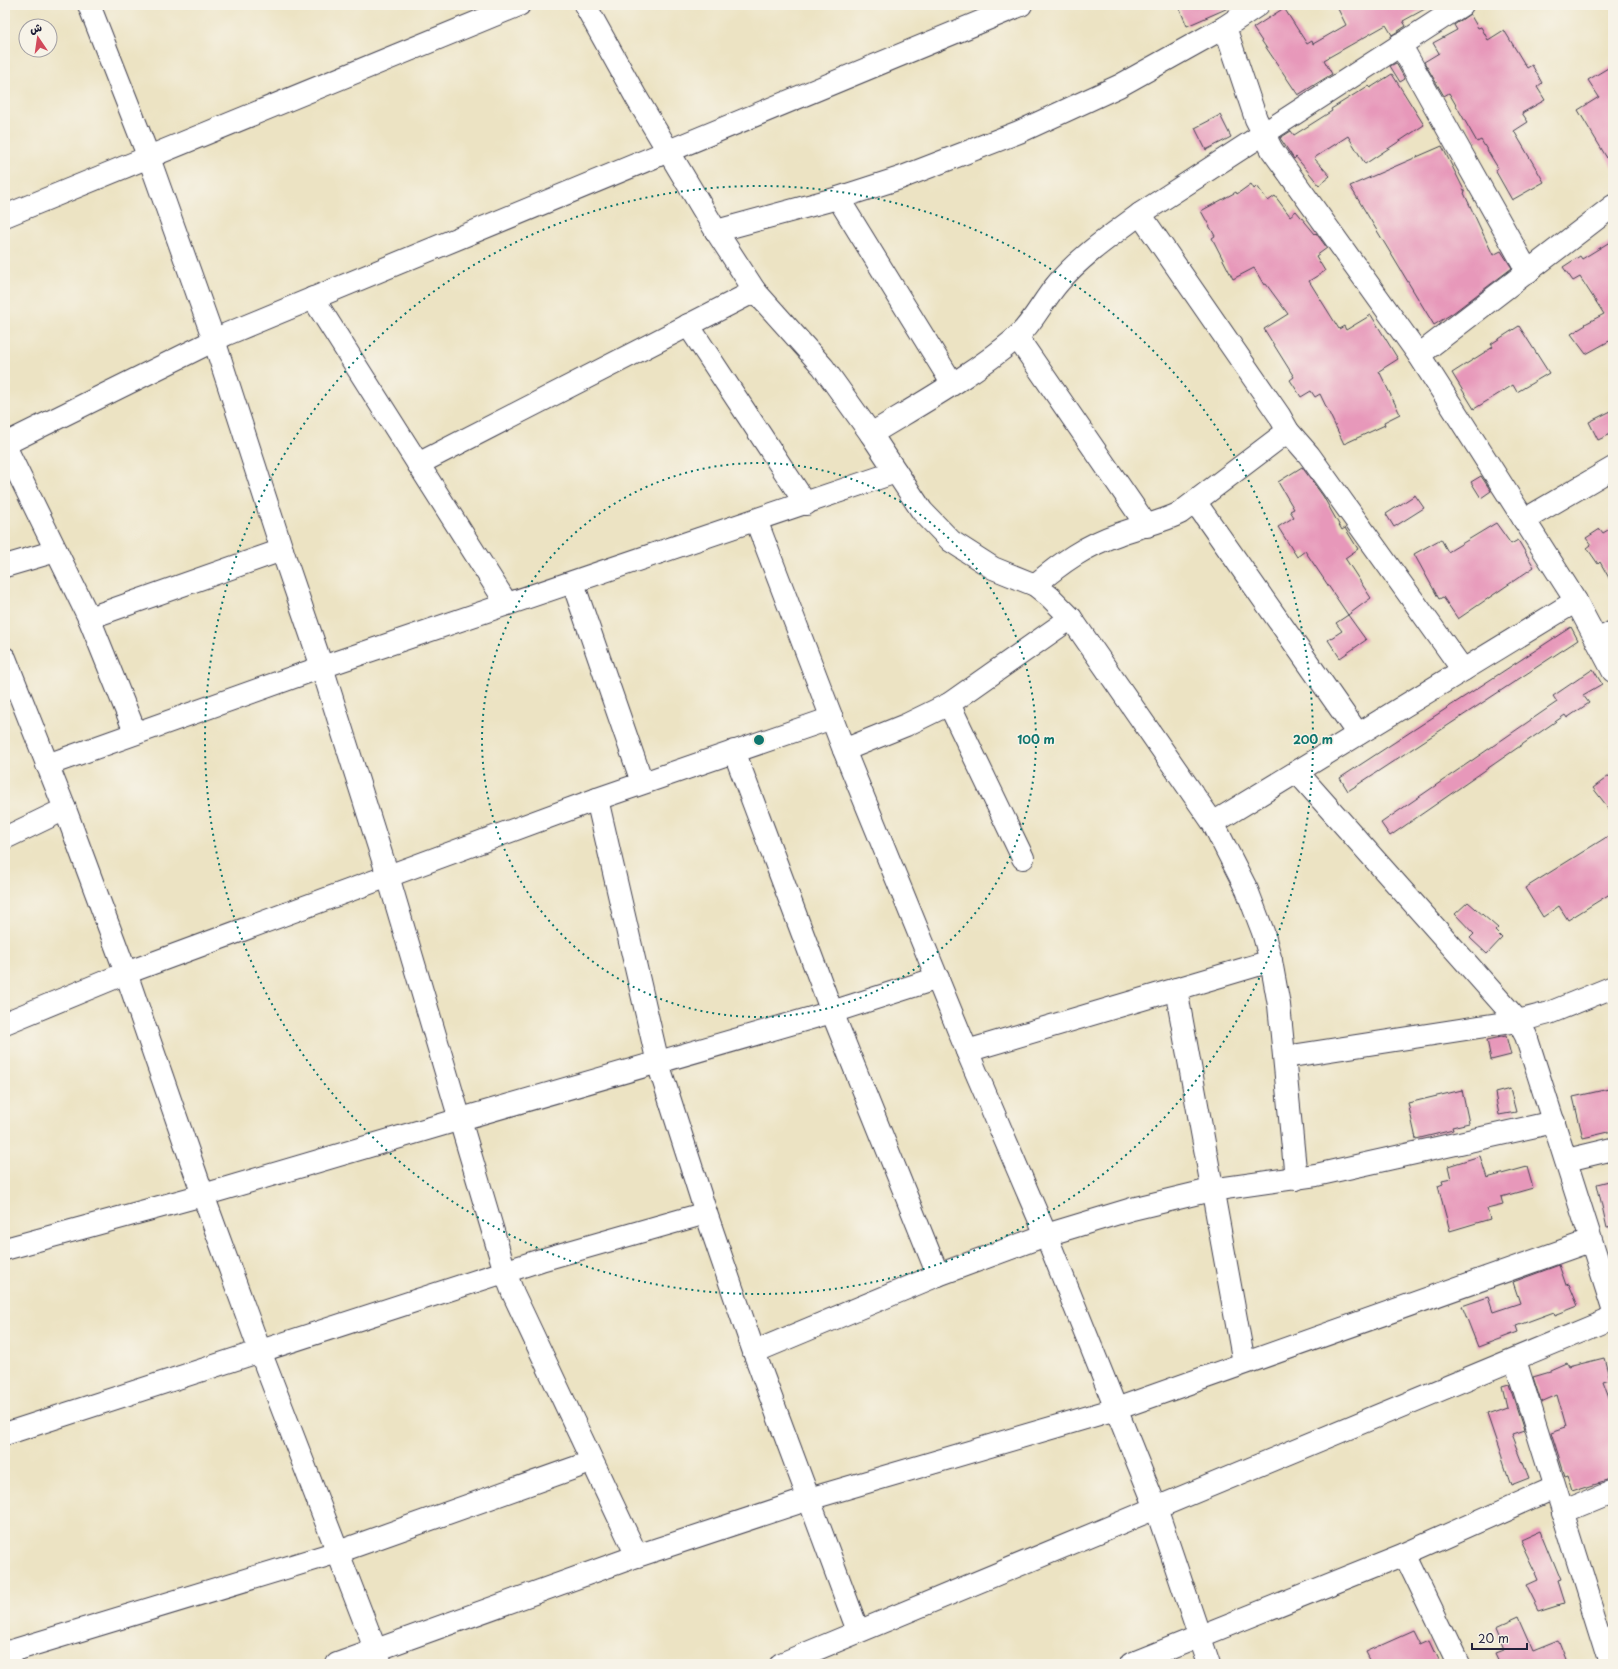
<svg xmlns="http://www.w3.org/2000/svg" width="1618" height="1669" viewBox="0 0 1618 1669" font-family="'Playpen Sans','Playpen Sans Arabic',sans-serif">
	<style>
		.building { fill: #e798ba }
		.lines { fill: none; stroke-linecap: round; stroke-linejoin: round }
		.minor-casing { stroke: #403f4f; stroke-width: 24 }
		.minor { stroke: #fff; stroke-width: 22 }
		.ring { fill: none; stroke: #0f766e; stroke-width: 2; stroke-dasharray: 2 4 }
		.centre { fill: #0f766e; stroke: #f7f3e8; stroke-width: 2 }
		.ring-label { font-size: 12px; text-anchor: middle; font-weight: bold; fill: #0f766e; stroke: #f7f3e8; stroke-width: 3; stroke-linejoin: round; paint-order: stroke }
	</style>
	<rect width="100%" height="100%" fill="#f7f3e8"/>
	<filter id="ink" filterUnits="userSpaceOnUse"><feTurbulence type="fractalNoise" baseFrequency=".025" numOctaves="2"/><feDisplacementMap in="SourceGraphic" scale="8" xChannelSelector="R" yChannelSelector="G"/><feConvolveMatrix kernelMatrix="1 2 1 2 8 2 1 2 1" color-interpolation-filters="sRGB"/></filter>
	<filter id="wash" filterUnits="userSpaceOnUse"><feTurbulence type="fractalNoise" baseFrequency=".012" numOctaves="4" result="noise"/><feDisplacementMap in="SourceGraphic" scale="16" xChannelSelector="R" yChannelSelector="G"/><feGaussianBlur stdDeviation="0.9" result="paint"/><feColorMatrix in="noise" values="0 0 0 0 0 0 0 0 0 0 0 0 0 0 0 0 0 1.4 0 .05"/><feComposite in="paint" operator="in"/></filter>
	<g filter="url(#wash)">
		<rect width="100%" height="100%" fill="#ece3c3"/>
		<g id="blocks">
			<g class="building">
				<polygon points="1178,5 1235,5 1187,26"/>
				<polygon points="1336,5 1432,5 1403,21 1406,26 1392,35 1386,25 1324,60 1332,74 1298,95 1253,28 1284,8 1307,44 1312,41 1313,44 1346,25"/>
				<polygon points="1470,14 1478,28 1481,27 1488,40 1504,30 1527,68 1532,65 1542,83 1537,87 1545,100 1522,113 1528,122 1514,131 1544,182 1512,200 1495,170 1498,168 1481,140 1477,142 1449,93 1444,96 1424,62 1439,53 1433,43 1457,30 1454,25"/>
				<polygon points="1396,63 1405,79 1400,82 1390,66"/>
				<polygon points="1613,65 1613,168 1578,110 1599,97 1588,80"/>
				<polygon points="1392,74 1424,125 1365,164 1348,136 1314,158 1330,176 1319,185 1296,157 1294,159 1280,138 1291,131 1294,135 1332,111 1331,109 1368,86 1370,88"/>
				<polygon points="1220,115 1231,137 1206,150 1195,128"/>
				<polygon points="1442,146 1465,192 1464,193 1493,255 1501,251 1512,268 1453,313 1434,325 1350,186"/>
				<polygon points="1251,184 1254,189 1257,186 1268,201 1275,196 1290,216 1296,211 1315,234 1316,233 1327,248 1316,256 1325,271 1309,281 1339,329 1344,326 1346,330 1371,315 1398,359 1379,371 1400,414 1384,422 1385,425 1344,444 1320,394 1315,397 1311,391 1301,397 1290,380 1294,377 1264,329 1288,314 1266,284 1264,285 1254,268 1233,279 1212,238 1215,236 1201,211 1236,192 1237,194"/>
				<polygon points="1613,240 1613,339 1586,354 1571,334 1586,325 1585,324 1604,314 1580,277 1573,281 1563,267 1580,256 1582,259"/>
				<polygon points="1519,326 1549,373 1517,392 1513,385 1474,409 1452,373 1493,347 1491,344"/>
				<polygon points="1613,410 1613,433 1598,440 1589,422"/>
				<polygon points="1302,467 1323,496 1342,530 1345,528 1358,549 1345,558 1371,598 1348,615 1305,551 1297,557 1278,527 1294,517 1290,511 1294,509 1278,482"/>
				<polygon points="1481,476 1491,491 1481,498 1471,482"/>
				<polygon points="1415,495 1424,508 1394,527 1386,514"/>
				<polygon points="1496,523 1511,544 1518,540 1534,567 1458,619 1443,597 1439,599 1414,554 1441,539 1448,552"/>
				<polygon points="1613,527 1613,585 1600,562 1598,564 1587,548 1591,545 1586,538 1600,529 1603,533"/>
				<polygon points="1348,615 1366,640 1340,658 1328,640 1342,631 1336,623"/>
				<polygon points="1571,627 1578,640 1348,791 1340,778"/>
				<polygon points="1593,669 1602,684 1583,695 1589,703 1567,718 1565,715 1390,836 1381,823 1557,702 1553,696"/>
				<polygon points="1613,773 1613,814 1593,788"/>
				<polygon points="1613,833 1613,892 1568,920 1559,906 1543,917 1525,888"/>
				<polygon points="1468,902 1498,928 1495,931 1502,938 1487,954 1470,938 1474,934 1455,914"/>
				<polygon points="1506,1036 1511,1055 1491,1060 1487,1040"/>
				<polygon points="1613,1088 1613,1131 1583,1138 1573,1097"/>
				<polygon points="1510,1089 1516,1112 1499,1115 1495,1093"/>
				<polygon points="1462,1090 1469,1123 1452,1127 1453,1130 1416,1139 1408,1103"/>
				<polygon points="1480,1156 1487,1178 1527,1167 1533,1188 1501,1197 1503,1205 1487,1209 1490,1219 1450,1231 1438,1186 1443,1184 1442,1181 1451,1179 1448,1166"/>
				<polygon points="1613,1180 1613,1227 1607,1228 1597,1184"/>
				<polygon points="1559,1265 1566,1285 1569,1284 1578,1306 1555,1315 1554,1312 1516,1326 1518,1332 1478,1347 1462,1306 1488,1297 1493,1312 1520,1303 1513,1282"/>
				<polygon points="1604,1358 1610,1380 1603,1382 1613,1409 1613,1478 1573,1491 1568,1475 1565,1476 1551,1432 1566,1427 1557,1395 1541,1402 1533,1377 1550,1372 1550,1370 1566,1363 1568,1367"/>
				<polygon points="1509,1384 1524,1431 1512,1435 1529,1478 1511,1485 1487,1414 1507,1407 1502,1386"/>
				<polygon points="1540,1531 1560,1580 1557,1581 1564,1603 1539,1611 1526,1585 1537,1580 1534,1573 1535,1572 1520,1540"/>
				<polygon points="1518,1617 1533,1651 1558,1641 1567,1664 1500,1664 1495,1653 1503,1650 1494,1628"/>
				<polygon points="1413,1631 1420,1645 1429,1641 1440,1664 1372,1664 1366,1652"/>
			</g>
		</g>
	</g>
	<g filter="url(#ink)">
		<use href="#blocks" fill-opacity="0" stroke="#403f4f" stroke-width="1"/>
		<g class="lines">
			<defs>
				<g id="minor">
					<polyline points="89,5 149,158 214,340 282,550 322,667 388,876 505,1272 513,1293 637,1556"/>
					<polyline points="585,5 636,97 716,231 755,291 823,367 871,434 922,511 951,541 993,568 1035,585 1050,597 1071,618 1213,823 1247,890 1263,932 1271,961 1279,1005 1296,1179"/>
					<polyline points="1225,27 1256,119 1272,150 1419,355 1576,601 1613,671"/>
					<polyline points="1400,44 1528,272"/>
					<polyline points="838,198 952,383"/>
					<polyline points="1140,214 1279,415 1288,431 1309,455 1463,670"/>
					<polyline points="5,216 519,5"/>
					<polyline points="716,231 838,198 900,178 1019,132 1119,86 1225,27 1258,5"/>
					<polyline points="313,298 507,604"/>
					<polyline points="688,325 806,504"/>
					<polyline points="1017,337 1147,526"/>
					<polyline points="1419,355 1613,206"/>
					<path d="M 871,434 C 920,404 973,375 1016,338 C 1034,322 1043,300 1059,282 C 1082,255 1112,235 1140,214 L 1462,5"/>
					<polyline points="5,444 227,334 1021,5"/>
					<polyline points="5,446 89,618 135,732"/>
					<polyline points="418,464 755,291"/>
					<polyline points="1196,503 1358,734"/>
					<polyline points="756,520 844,750 967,1051 1046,1235 1156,1508 1209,1664"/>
					<polyline points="1524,520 1613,468"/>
					<polyline points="5,566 56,551"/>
					<polyline points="573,583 642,782"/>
					<path d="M 1035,585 C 1061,563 1086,545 1119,534 C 1140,526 1160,523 1180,513 L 1288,431"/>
					<polyline points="89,618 282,550"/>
					<polyline points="1597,640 1613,632"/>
					<polyline points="5,658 65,809 126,973 203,1195 260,1351 381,1664"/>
					<polyline points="949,704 1023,858"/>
					<polyline points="844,750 906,725 949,704 1071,618"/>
					<polyline points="734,751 832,1012 938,1275"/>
					<polyline points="47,765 322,667 896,472"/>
					<polyline points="1297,772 1518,1021 1526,1036 1613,1309"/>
					<polyline points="597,799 658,1063 706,1213 754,1352 858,1631"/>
					<polyline points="1213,823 1576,601"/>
					<polyline points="5,838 65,809"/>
					<polyline points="1176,989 1244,1363"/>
					<polyline points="5,1023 126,973 597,799 832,718"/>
					<polyline points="967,1051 1271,961"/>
					<polyline points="1285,1057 1518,1021 1549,1013 1613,987"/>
					<polyline points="1567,1160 1613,1149"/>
					<polyline points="5,1249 203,1195 461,1119 832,1012 938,978"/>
					<polyline points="754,1352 938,1275 1046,1235 1132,1209 1211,1190 1316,1175 1554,1122"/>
					<polyline points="1515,1360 1610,1664"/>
					<polyline points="5,1434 541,1260 706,1213"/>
					<polyline points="1562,1512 1613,1491"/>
					<polyline points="1405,1554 1458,1664"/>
					<polyline points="5,1653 338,1552 591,1462"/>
					<polyline points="337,1664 637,1556 809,1499 1116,1409 1590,1241"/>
					<polyline points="781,1664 1613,1318"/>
					<polyline points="1131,1664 1405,1554 1553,1488"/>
				</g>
			</defs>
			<use href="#minor" class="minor-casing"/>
			<use href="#minor" class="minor"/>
		</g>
	</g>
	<g class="ring">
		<circle cx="759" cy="740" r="277"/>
		<circle cx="759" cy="740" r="554"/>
	</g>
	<circle cx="759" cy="740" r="6" class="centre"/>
	<g class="ring-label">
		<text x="1036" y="744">100 m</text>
		<text x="1313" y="744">200 m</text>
	</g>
	<rect width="1618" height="1669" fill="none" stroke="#f7f3e8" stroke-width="20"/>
	<g transform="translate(38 38) rotate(347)"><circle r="19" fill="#f7f3e8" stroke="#a29fa3"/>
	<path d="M0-3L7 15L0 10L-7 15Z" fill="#d1495b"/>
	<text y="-6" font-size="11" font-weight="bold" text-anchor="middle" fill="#22223b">ش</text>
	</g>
	<path d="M1472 1643v6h55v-6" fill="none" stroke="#22223b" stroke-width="2"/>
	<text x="1478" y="1643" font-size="12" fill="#22223b" stroke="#f7f3e8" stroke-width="3" paint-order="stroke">20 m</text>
</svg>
